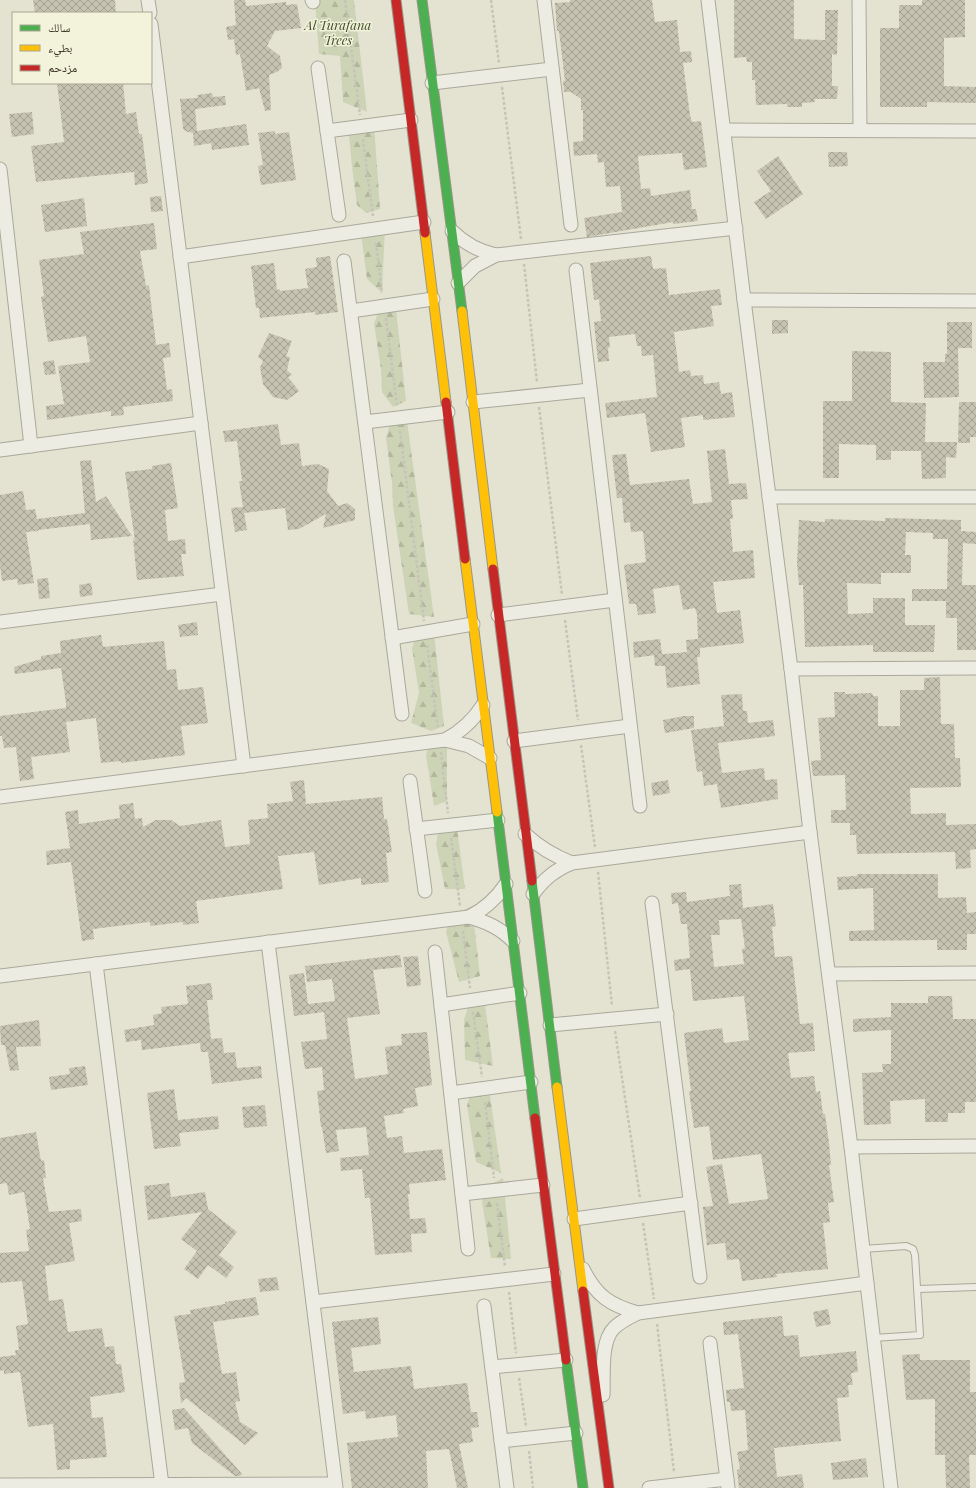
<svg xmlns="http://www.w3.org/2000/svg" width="976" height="1488" viewBox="0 0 976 1488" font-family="'Playfair Display','Noto Naskh Arabic',serif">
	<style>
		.forest { fill: url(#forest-firs) }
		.building { fill: url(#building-cross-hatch); fill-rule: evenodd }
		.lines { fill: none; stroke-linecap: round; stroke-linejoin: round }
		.lane-casing { stroke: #aaa89a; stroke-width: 8 }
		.street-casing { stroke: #aaa89a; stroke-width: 15 }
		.fast-casing { stroke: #99978a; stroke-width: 11 }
		.slow-casing { stroke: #99978a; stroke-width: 11 }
		.jam-casing { stroke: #99978a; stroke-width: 11 }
		.path { stroke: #c5c4b9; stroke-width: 2.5; stroke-dasharray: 3 2; stroke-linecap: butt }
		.lane { stroke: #ecece3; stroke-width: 6 }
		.street { stroke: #ecece3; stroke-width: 13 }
		.fast { stroke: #4caf50; stroke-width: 9 }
		.slow { stroke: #ffc107; stroke-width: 9 }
		.jam { stroke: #c62828; stroke-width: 9 }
		.labels { text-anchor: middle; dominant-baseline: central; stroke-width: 3; stroke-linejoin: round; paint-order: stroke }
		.park-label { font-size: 13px; font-style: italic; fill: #3f522b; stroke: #f3f2da }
	</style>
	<defs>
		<pattern id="forest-firs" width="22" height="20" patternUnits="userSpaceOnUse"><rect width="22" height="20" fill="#cdd4b6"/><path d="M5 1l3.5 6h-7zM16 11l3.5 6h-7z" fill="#b1b69c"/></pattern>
		<pattern id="building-cross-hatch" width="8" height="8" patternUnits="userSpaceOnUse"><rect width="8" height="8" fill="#c7c3b3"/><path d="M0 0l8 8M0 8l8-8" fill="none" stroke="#a39f91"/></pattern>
	</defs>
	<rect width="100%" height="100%" fill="#e4e3d2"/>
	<g class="forest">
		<polygon points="315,0 354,0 367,112 343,102 340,56 319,54"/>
		<polygon points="357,121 374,125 380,209 366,213 357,205 352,167 349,135"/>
		<polygon points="385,226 382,293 367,279 361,234"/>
		<polygon points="395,300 406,401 393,407 382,392 381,369 374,324 379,310"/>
		<polygon points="406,414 434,617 409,614 393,506 392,483 386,438 390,424"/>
		<polygon points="433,624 444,726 431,731 411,723 419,693 412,648 417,634"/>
		<polygon points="447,731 447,801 434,806 426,755 430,741"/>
		<polygon points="456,820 465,889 445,889 436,844 439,829"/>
		<polygon points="472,906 480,976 459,982 446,932 451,916"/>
		<polygon points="484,997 493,1066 465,1060 464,1020 468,1007"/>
		<polygon points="488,1082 501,1173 476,1162 467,1106 471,1091"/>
		<polygon points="503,1178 511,1259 491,1258 482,1202 486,1187"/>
	</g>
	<g class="building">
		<polygon points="33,0 115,0 116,13 67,13 67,11 53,13 35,13"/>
		<polygon points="234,0 245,0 246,6 286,2 286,5 297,4 301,28 275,31 267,46 280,56 282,68 277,72 269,75 271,110 265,111 259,88 246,91 240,54 236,55 234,39 228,40 226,27 236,25"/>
		<polygon points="570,0 652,0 655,22 677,20 680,52 691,51 692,62 683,63 690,115 692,122 701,121 707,167 684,170 682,153 638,156 641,189 650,188 651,196 690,190 692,209 696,209 698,221 673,224 673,222 587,237 584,218 622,212 620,186 606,187 604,162 598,163 597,154 574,156 573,142 583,141 583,110 581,110 581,99 571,92 564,92 563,81 565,81 559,31 557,31 555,3 570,2"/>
		<polygon points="734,0 794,0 794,39 825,40 825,10 838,10 837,55 832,54 832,86 838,86 837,99 815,99 815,102 802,103 802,107 787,107 787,104 756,105 755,80 752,80 752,62 747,62 746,57 734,58"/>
		<polygon points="922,0 965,0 965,37 944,38 944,86 976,87 976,103 927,102 927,107 880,107 880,28 899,28 899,5 922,5"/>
		<polygon points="57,83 123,83 126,114 136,112 139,134 142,134 148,183 135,185 134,172 36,182 31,146 64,142"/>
		<polygon points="212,93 213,97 225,96 226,105 195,109 197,131 246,124 249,145 212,150 211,143 194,146 193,133 185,131 183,128 180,99 198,98 197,95"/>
		<polygon points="32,112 34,134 12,137 9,114"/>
		<polygon points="275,131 275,134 289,132 296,180 261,185 258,166 263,165 258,133"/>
		<polygon points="828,152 847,152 848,166 829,167"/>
		<polygon points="778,156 803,194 766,219 754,202 771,191 757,171"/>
		<polygon points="161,196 163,211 151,212 150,197"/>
		<polygon points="84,198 87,226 45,232 41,205"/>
		<polygon points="154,223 157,249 140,251 146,286 149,285 156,345 169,343 171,357 163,358 167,390 172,389 173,401 123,407 124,415 111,416 111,411 47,420 46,406 64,404 58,366 90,362 86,336 48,342 41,297 44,296 39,260 84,254 80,232"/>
		<polygon points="330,256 338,312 315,315 315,312 260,318 259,308 256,308 251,266 274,263 277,290 280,289 280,291 308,288 305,269 317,267 316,258"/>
		<polygon points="651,256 653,269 666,268 669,295 720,289 722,305 711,306 714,326 674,332 679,372 690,370 691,376 703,375 704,384 719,382 721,394 732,392 735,417 703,420 703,415 681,418 685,447 651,452 645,413 607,418 605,403 657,397 653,355 642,356 641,346 637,346 635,334 609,337 610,347 608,348 609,361 598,362 594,322 601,321 599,299 594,300 590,263"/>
		<polygon points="772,320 788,320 788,333 772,334"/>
		<polygon points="947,322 972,322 972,348 958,348 959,397 924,398 923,362 945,362 945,354 947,354"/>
		<polygon points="269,333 292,341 286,356 290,357 287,370 292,375 288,377 299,391 287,400 273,397 263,384 260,367 263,361 258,357"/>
		<polygon points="852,351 891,352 891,402 926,403 925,442 957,442 956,458 946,457 946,478 922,479 921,451 891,451 891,460 876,460 876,445 839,444 839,478 823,478 823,401 852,401"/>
		<polygon points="54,360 56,374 45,375 43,362"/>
		<polygon points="959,402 976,402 976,437 970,437 970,443 958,443"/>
		<polygon points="278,424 281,445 299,443 302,466 318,464 329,469 327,491 338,506 347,503 355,509 355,520 323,528 326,514 299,529 288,530 285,508 244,513 247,530 235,532 231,508 243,507 239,481 242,481 237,441 225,442 223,431"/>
		<polygon points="725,449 729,484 746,483 748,499 731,500 733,519 730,519 733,552 753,550 755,578 713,582 717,613 740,610 744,643 700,648 700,657 697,657 700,684 667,688 665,666 655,666 654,655 687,652 686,640 698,639 697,615 695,608 683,610 679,585 653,589 656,613 638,615 636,604 629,604 624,565 646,562 643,531 631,532 630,522 624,523 622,498 617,498 612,455 626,454 630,485 689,479 693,504 712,502 707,451"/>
		<polygon points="91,460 96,502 106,496 132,536 91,540 90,524 38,530 38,531 26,532 34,583 18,585 17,579 2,581 0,565 0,495 23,491 26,510 35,509 37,519 85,513 80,461"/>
		<polygon points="171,463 178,508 165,510 168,541 185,539 186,554 181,554 184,576 137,580 133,538 135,541 125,472 152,469 152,466"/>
		<polygon points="885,518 961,520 961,531 976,532 976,544 963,543 962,585 976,585 976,650 957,650 957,618 946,618 946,601 912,601 912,589 947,589 948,539 933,539 933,533 906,532 905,555 911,555 911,573 881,573 881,584 847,583 848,614 873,613 873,598 905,598 905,625 935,625 934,652 873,652 873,645 805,647 803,585 799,585 797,563 799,520 825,522 825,519 885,521"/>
		<polygon points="48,578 50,598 39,599 37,579"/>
		<polygon points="91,583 93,595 80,597 79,585"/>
		<polygon points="197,622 198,635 180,637 178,625"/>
		<polygon points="101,635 103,647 164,641 167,670 176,669 178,690 203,687 208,723 181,726 185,755 121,763 121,761 101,763 96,718 66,722 70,752 31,757 34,779 20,781 16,747 4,748 2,736 0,736 0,716 66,708 66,703 61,668 15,674 14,667 41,659 41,656 61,653 60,641"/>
		<polygon points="660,639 662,654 634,658 633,642"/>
		<polygon points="940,677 941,724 954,724 955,758 960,758 961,787 910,788 911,814 946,813 946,825 976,824 976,849 970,850 971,868 956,869 955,852 857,854 856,835 850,835 850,823 831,823 831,810 846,810 845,775 813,776 811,761 821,760 818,718 835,717 834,692 845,692 845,694 872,693 873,696 878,696 878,726 900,726 900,690 924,690 924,678"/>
		<polygon points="742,694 743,711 747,711 748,723 773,720 775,736 718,743 722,773 764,768 765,780 777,779 778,799 721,808 717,784 704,786 702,771 697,772 691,730 724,726 721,695"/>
		<polygon points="684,716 694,716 694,728 665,733 663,720"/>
		<polygon points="304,780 306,804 382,797 384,819 387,819 392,852 386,853 389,882 361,885 361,878 319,885 314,852 278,856 283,889 196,901 199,923 183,925 183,922 150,926 150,922 93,929 94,939 82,941 71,862 47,865 46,851 70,848 65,812 78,810 79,824 120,818 119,805 133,803 135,819 142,818 143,827 156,820 171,820 180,826 221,820 225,847 250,844 248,820 268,818 267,804 293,801 290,782"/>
		<polygon points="668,780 670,793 653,796 651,783"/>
		<polygon points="858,874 938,874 938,898 966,897 967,913 976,912 976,934 967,934 967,950 937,950 937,940 849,941 849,931 874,930 873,888 838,890 837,877 856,876"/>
		<path d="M 741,884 L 743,908 L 773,904 L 776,926 L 772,927 L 775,957 L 792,956 L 800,1024 L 813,1023 L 815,1051 L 788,1053 L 791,1078 L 814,1076 L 816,1092 L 820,1091 L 823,1114 L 825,1114 L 829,1143 L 831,1165 L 829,1165 L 834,1202 L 828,1203 L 830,1222 L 823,1223 L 828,1269 L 776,1274 L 777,1277 L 742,1281 L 739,1259 L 727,1260 L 725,1243 L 707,1245 L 703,1207 L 713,1206 L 706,1167 L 722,1164 L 729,1204 L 768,1199 L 761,1154 L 713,1160 L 709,1126 L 694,1128 L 689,1091 L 691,1091 L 684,1033 L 722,1028 L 724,1043 L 749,1040 L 744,996 L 693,1001 L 690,969 L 675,971 L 674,960 L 690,958 L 687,924 L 681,924 L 678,903 L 672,904 L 671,893 L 686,892 L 687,902 L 730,896 L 729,885 ZM 741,919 L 745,948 L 742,949 L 744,964 L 714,967 L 711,935 L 720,935 L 719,920 Z"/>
		<polygon points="400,955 402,967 373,970 380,1014 347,1018 355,1079 388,1074 385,1047 402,1045 401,1034 427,1032 432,1085 415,1088 418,1106 403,1109 404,1113 384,1116 387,1138 402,1136 404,1153 442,1149 446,1180 409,1184 410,1194 408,1194 410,1219 425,1218 427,1233 411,1234 412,1252 375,1255 370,1198 365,1198 362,1169 341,1171 340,1158 369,1155 366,1127 336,1130 339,1151 326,1153 322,1127 321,1127 317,1091 324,1090 322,1067 305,1069 301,1042 327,1039 324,1012 294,1016 289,975 304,973 308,1004 335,1001 332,979 307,982 305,966"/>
		<polygon points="418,956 421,985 407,987 403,957"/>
		<polygon points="211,983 213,1000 207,1000 211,1039 222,1038 224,1053 235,1052 237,1068 261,1066 262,1078 212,1084 208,1052 201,1052 200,1043 142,1050 141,1040 126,1042 124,1030 154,1025 153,1015 162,1013 161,1007 188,1004 186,986"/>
		<polygon points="928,996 952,996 953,1019 976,1019 976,1102 965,1102 965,1113 948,1113 948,1122 925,1122 925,1099 890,1101 891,1124 864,1125 862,1073 883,1072 882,1064 891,1064 891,1030 853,1032 853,1019 891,1017 891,1003 928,1003"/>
		<polygon points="39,1020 41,1046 16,1047 19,1070 10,1071 5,1045 1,1045 0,1026"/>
		<polygon points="85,1066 88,1085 51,1090 49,1077 70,1074 69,1068"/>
		<polygon points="174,1089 178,1120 218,1116 219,1129 179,1133 181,1146 154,1149 147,1093"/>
		<polygon points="265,1105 267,1126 244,1128 242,1107"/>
		<polygon points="36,1132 41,1161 44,1160 46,1178 43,1178 49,1212 81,1209 82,1221 69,1223 75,1261 45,1266 49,1301 63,1299 68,1332 102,1328 105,1347 114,1346 116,1364 121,1364 125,1392 90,1397 92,1418 103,1417 107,1457 70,1460 70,1469 57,1470 53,1424 28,1427 20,1372 4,1374 4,1370 0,1371 0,1357 16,1355 15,1350 19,1350 16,1326 28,1324 22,1281 0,1283 0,1253 29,1251 26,1230 30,1229 24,1192 9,1195 7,1183 0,1184 0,1138"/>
		<polygon points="169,1183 171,1197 205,1192 208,1209 237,1232 219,1255 234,1267 226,1278 208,1265 198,1279 184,1269 197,1251 181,1239 202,1212 148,1220 144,1186"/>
		<polygon points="277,1277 279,1290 260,1292 258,1279"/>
		<polygon points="256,1297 259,1315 213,1322 222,1374 236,1372 240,1401 235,1402 240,1422 258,1433 245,1445 186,1398 181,1403 179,1383 185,1382 174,1316 191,1314 190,1310 225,1304 225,1302"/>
		<polygon points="828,1309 831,1324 816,1327 813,1312"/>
		<polygon points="782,1316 784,1336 798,1335 800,1357 856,1351 858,1372 851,1373 853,1385 848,1385 849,1397 837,1398 841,1441 774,1448 777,1477 802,1474 804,1488 739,1488 737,1470 740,1469 737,1452 748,1450 745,1410 731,1411 730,1402 727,1402 726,1390 744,1388 738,1334 724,1335 723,1322"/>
		<polygon points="378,1317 381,1344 351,1348 354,1372 411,1366 414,1389 467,1383 471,1412 477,1412 479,1427 471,1428 473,1442 459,1444 468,1488 457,1488 449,1449 426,1451 428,1488 352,1488 347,1443 398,1437 396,1415 366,1419 365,1411 343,1414 332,1322"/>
		<polygon points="920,1354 920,1360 970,1360 970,1392 976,1392 976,1455 969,1455 970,1488 946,1488 945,1455 935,1455 935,1399 906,1400 902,1355"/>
		<polygon points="184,1408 242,1474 240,1476 235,1476 192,1443 188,1428 175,1430 172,1410"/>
		<polygon points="866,1458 868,1477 833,1480 831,1463"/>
	</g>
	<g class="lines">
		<defs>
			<g id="lane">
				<polyline points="863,1249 906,1246 913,1249 915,1255 920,1335 873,1338"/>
				<polyline points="918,1289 976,1287"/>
			</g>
			<g id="street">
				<polyline points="148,0 150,13"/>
				<polyline points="312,0 313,2"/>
				<polyline points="544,0 571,225"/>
				<polyline points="708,0 744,300 791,669 810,832 851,1147 891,1488"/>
				<polyline points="859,0 860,130"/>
				<polyline points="151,24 244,766"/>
				<polyline points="318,68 339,215"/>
				<polyline points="432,83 552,69"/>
				<polyline points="725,130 976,131"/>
				<polyline points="327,131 411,120"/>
				<polyline points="0,169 31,446"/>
				<path d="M 452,231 C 465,244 478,251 496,255"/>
				<polyline points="180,257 424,222"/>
				<polyline points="344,261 402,714"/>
				<polyline points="576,270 640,806"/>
				<polyline points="458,283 475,266 496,255 736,228"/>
				<polyline points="744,300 976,301"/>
				<polyline points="351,311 433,299"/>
				<polyline points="473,402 590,390"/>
				<polyline points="365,422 448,412"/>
				<polyline points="0,450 201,423"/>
				<polyline points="769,497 976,497"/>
				<polyline points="498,615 615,600"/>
				<polyline points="0,622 222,594"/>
				<polyline points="392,638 473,624"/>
				<polyline points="791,669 976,668"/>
				<path d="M 445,740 C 462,731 473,721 483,705"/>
				<polyline points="514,741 630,726"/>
				<polyline points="410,781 425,891"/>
				<polyline points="0,797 445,740 469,746 490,758"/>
				<polyline points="416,829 498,820"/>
				<path d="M 525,834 C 539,847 554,856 572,863"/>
				<path d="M 533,894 C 544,879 555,870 572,863 L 810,832"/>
				<polyline points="652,903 700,1277"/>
				<path d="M 469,917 C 487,922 500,928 513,941"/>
				<polyline points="268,942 336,1488"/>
				<polyline points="435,952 468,1249"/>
				<polyline points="96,964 162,1485"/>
				<polyline points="829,974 976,973"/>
				<path d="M 0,976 L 469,917 C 485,909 496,899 506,884"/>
				<polyline points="441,1005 520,993"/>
				<polyline points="550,1025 667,1014"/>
				<polyline points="451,1093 531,1082"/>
				<polyline points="851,1147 976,1146"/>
				<polyline points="462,1194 543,1185"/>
				<polyline points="574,1219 691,1203"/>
				<path d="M 583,1269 C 596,1296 610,1305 638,1313"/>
				<polyline points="313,1302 554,1274"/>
				<polyline points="484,1306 507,1488"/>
				<polyline points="710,1343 728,1488"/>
				<polyline points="492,1367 566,1360"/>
				<path d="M 603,1395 C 604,1376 600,1342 614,1328 C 621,1321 630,1317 638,1313 L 867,1283"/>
				<polyline points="501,1441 576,1433"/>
				<polyline points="0,1485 335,1484"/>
				<polyline points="649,1488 727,1479"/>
			</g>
			<g id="fast">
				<polyline points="422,0 462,311"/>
				<polyline points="497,812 535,1118"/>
				<polyline points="532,881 557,1087"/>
				<polyline points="566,1360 583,1488"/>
			</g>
			<g id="slow">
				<polyline points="425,233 446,402"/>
				<polyline points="462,311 493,569"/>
				<polyline points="465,559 497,812"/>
				<polyline points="557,1087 583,1291"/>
			</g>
			<g id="jam">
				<polyline points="396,0 425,233"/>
				<polyline points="446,402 465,559"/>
				<polyline points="493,569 532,881"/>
				<polyline points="535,1118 566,1360"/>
				<polyline points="583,1291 609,1488"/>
			</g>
		</defs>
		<use href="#lane" class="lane-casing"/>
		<use href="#street" class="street-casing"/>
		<use href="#fast" class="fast-casing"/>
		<use href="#slow" class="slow-casing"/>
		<use href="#jam" class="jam-casing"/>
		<g class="path">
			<polyline points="345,0 360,115"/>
			<polyline points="491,0 499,63"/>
			<polyline points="502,87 521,239"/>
			<polyline points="363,139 373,216"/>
			<polyline points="376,243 382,293"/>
			<polyline points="524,264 537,382"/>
			<polyline points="386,318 397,406"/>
			<polyline points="539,407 562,595"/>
			<polyline points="400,431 424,621"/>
			<polyline points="565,620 578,720"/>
			<polyline points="427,645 438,728"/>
			<polyline points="581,745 595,847"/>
			<polyline points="441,752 448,813"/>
			<polyline points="451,838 460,906"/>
			<polyline points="598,872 612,1006"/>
			<polyline points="463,931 470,988"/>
			<polyline points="473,1012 482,1077"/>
			<polyline points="615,1031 640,1198"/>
			<polyline points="485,1102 494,1178"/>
			<polyline points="497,1203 505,1267"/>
			<polyline points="643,1223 654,1299"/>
			<polyline points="509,1292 516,1353"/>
			<polyline points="657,1324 674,1472"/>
			<polyline points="519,1378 526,1426"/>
			<polyline points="529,1451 533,1488"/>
		</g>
		<use href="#lane" class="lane"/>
		<use href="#street" class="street"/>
		<use href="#fast" class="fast"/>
		<use href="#slow" class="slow"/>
		<use href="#jam" class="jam"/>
	</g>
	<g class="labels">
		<g class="park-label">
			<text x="338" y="24">Al Turafana<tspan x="338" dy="15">Trees</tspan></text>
		</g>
	</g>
	<rect x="12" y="12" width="140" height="72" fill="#f3f2da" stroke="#a8a591"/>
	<rect x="20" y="25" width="20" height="6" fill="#4caf50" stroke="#a8a591"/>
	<text x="48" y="32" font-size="12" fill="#383223">سالك</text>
	<rect x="20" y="45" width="20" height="6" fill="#ffc107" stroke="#a8a591"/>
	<text x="48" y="52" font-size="12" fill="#383223">بطيء</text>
	<rect x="20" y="65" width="20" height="6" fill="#c62828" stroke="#a8a591"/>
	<text x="48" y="72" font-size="12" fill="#383223">مزدحم</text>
</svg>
